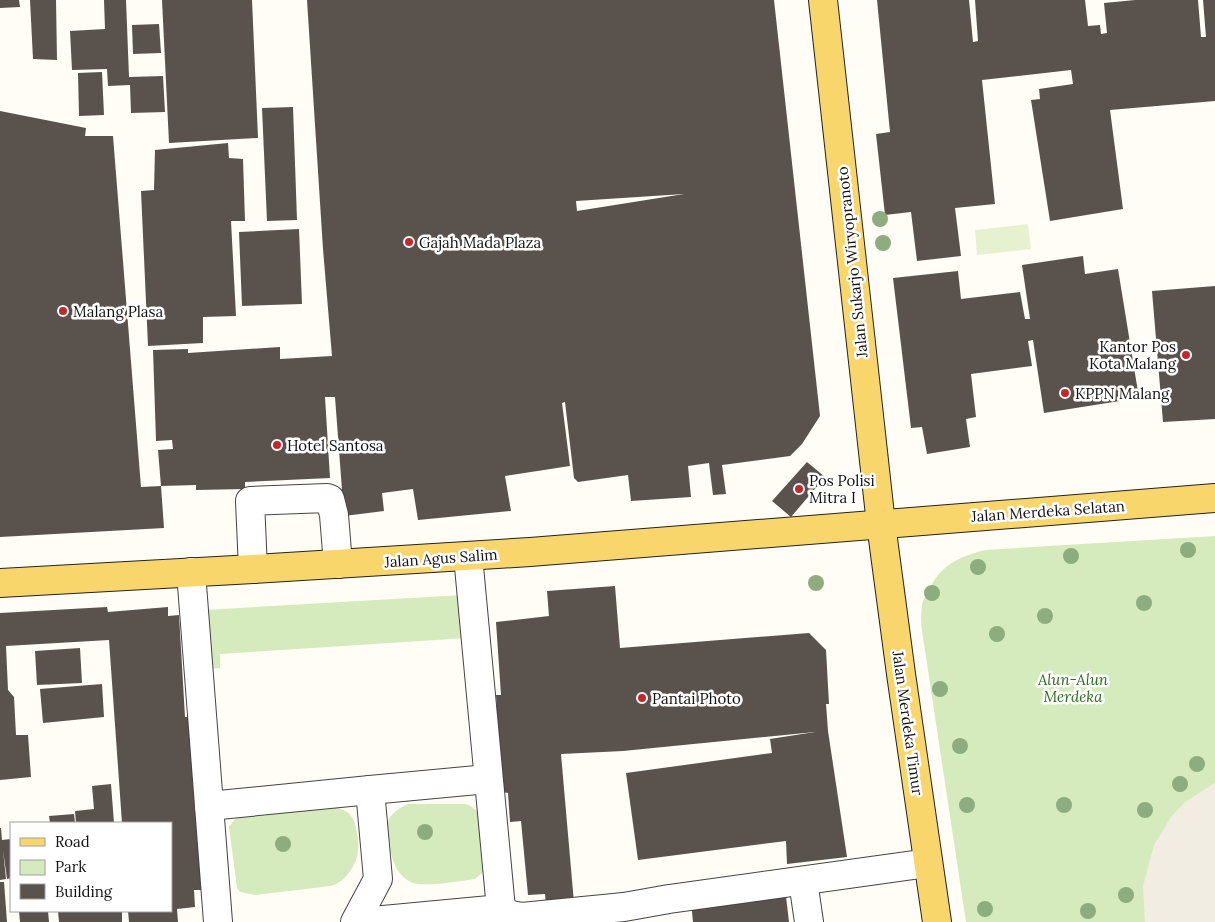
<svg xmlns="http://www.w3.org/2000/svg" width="1215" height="922" viewBox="0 0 1215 922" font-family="Lora,serif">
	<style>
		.green { fill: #d5ebbd }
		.pitch { fill: #e6f2cf }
		.plaza { fill: #f1ede2 }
		.building { fill: #5a524d; fill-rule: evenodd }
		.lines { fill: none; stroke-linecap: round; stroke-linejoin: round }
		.minor-casing { stroke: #444; stroke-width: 30 }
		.major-casing { stroke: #222; stroke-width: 30 }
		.minor { stroke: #fff; stroke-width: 28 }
		.major { stroke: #f9d66b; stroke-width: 28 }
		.tree { fill: #8dad7f }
		.poi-dot { fill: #c4262e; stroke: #fff; stroke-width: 2 }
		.labels { text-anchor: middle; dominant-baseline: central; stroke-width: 5; stroke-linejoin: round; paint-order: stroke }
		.poi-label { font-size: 15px; fill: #111; stroke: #fff; text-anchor: start }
		.street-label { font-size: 15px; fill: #111; stroke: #fff }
		.park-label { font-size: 15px; font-style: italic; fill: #2f6b1f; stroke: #fff }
	</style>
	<rect width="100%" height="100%" fill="#fffdf5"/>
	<g class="green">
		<path d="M 1215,536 L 1215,922 L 966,922 L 926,657 C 924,641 919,622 922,606 C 922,601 926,596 928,592 C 940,565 958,557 985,550 Z"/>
		<polygon points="463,595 467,638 220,654 220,668 208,669 204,610"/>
		<path d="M 408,804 L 464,804 L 469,805 L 480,813 L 485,868 L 482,873 L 475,879 C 462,881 424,887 413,883 C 394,875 390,854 389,837 C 388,832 386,825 388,821 C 391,813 401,807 408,804 Z"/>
		<path d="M 334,807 C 351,811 355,818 357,834 C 358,839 359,845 358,850 C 358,861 349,875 341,881 C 338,883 334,885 331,886 L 255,895 L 240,892 L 237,888 L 229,827 L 234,820 L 242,814 Z"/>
	</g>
	<polygon class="pitch" points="1028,224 1031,249 977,255 975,230"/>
	<polygon class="plaza" points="1215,783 1215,922 1145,922 1143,886 1154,845 1171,817 1184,803 1199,793"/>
	<g class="building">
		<polygon points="0,0 19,0 20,7 0,8"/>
		<polygon points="30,0 56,0 57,60 33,59"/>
		<polygon points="104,0 126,0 129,77 163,76 165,112 131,113 130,85 108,86 107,69 72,70 70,31 105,29"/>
		<polygon points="162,0 252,0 258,138 169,143"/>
		<path d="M 307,0 L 774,0 L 820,416 L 802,444 L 790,456 L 722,465 L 726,494 L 713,495 L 709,463 L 688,466 L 691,497 L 631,501 L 628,475 L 578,482 L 574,478 L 565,402 L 562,403 L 570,466 L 505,476 L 511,511 L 418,520 L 413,489 L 382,493 L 384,511 L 344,516 L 335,397 L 325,397 L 330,478 L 245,482 L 245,489 L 196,490 L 196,485 L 161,486 L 158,450 L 173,449 L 172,440 L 156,441 L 153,350 L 188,349 L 188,353 L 280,347 L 280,359 L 332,356 L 323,249 ZM 684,194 L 577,211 L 576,201 Z"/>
		<polygon points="877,0 969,0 973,42 978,41 975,0 1085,0 1088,26 1100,25 1101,34 1107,33 1104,3 1135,0 1198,0 1201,37 1206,37 1203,0 1215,0 1215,101 1110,110 1123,209 1050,221 1031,100 1040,99 1039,89 1073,84 1071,70 982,80 995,204 955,208 961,256 917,261 911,212 885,215 876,134 890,132"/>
		<polygon points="159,24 161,53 133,54 132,25"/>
		<polygon points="102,72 104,115 79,116 78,73"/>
		<polygon points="293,107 297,220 267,221 262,108"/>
		<polygon points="0,111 86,128 85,136 113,136 141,487 161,486 164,528 0,537"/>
		<polygon points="228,143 229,158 243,159 245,221 231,221 236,316 203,317 203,343 148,346 141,191 154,190 155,150"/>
		<polygon points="299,229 302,304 242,306 239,232"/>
		<polygon points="1083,256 1085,274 1118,269 1139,398 1044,413 1033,340 1028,341 1032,366 971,374 976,417 966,419 970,447 927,454 922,427 911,428 893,278 958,271 961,299 1020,292 1025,319 1030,319 1022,265"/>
		<polygon points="1215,286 1215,419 1163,422 1152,291"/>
		<polygon points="807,462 825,477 791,517 772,501"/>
		<polygon points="615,586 620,648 809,633 826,650 829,704 826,704 828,731 847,857 787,864 786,841 638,860 626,773 772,753 770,739 815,732 623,751 561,754 574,903 546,905 545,894 528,895 521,821 510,822 508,793 503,792 489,710 497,709 496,695 501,695 496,622 549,616 547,591"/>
		<polygon points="107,607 108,612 168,607 168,616 179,615 185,717 191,717 204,890 194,890 195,907 177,909 178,922 129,922 128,911 171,911 171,823 122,823 109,640 6,646 8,690 14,697 16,735 28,735 31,777 0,780 0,613"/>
		<polygon points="80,648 82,683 37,685 35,651"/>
		<polygon points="102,684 104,717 43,723 40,689"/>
		<polygon points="111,784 114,823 76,823 75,811 94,809 92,786"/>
		<polygon points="74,814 75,823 50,823 49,816"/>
		<polygon points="0,828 1,828 2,840 11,839 11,878 7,879 3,850 6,879 0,880"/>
		<polygon points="0,882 4,882 7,922 0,922"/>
		<polygon points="785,888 789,922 693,922 691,901"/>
		<polygon points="19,911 48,911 49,922 20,922"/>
		<polygon points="58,911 122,911 122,922 59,922"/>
	</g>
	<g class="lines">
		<defs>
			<g id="minor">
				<polyline points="468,556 501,909"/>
				<polyline points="253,569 250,501 327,498 330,499 334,515 338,564"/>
				<polyline points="191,572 218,922"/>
				<polyline points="209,806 370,790 488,779"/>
				<polyline points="803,881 809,922"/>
				<polyline points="355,922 378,879 370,790"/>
				<polyline points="362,922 501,909 511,915 522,917 624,907 669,899 928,863"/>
			</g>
			<g id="major">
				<polyline points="823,0 881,524 901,674 937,922"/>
				<polyline points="0,583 253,569 530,552 1215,498"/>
			</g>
		</defs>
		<use href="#minor" class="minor-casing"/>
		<use href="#major" class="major-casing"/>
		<use href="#minor" class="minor"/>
		<use href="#major" class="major"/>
	</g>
	<g class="tree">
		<circle cx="880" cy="219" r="8"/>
		<circle cx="883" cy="243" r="8"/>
		<circle cx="1188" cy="550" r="8"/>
		<circle cx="1071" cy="556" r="8"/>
		<circle cx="978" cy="567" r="8"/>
		<circle cx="816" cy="583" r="8"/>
		<circle cx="932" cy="593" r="8"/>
		<circle cx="1144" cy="603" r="8"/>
		<circle cx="1045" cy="616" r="8"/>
		<circle cx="997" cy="634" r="8"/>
		<circle cx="940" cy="689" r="8"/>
		<circle cx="960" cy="746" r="8"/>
		<circle cx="1197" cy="764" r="8"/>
		<circle cx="1180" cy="784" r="8"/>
		<circle cx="967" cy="805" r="8"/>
		<circle cx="1064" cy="805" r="8"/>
		<circle cx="1145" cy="810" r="8"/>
		<circle cx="425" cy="832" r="8"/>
		<circle cx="283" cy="844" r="8"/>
		<circle cx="1126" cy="895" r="8"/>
		<circle cx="985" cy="909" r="8"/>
		<circle cx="1088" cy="911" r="8"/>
	</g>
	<g class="poi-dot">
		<circle cx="409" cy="242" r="5"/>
		<circle cx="63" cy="311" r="5"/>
		<circle cx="1186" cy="355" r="5"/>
		<circle cx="1065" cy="393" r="5"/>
		<circle cx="277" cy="445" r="5"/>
		<circle cx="799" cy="489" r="5"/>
		<circle cx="642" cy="698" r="5"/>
	</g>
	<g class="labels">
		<g class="poi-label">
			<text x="419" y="242">Gajah Mada Plaza</text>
			<text x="73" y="311">Malang Plasa</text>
			<text x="1176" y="346" text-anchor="end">Kantor Pos<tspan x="1176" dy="17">Kota Malang</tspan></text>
			<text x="1075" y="393">KPPN Malang</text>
			<text x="287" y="445">Hotel Santosa</text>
			<text x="809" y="480">Pos Polisi<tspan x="809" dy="17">Mitra I</tspan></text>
			<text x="652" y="698">Pantai Photo</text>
		</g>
		<g class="street-label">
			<text transform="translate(852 262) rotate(-96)">Jalan Sukarjo Wiryopranoto</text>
			<text transform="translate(1048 511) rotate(-4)">Jalan Merdeka Selatan</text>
			<text transform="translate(441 558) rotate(-4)">Jalan Agus Salim</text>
			<text transform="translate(908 723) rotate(82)">Jalan Merdeka Timur</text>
		</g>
		<g class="park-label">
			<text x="1073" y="679">Alun-Alun<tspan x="1073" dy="17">Merdeka</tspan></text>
		</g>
	</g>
	<rect x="10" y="822" width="162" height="90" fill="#ffffff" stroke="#a0a0a0"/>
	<rect x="20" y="838" width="25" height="8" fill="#f9d66b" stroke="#a0a0a0"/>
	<text x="55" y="847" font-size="15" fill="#111111">Road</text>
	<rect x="20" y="860" width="25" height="15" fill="#d5ebbd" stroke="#a0a0a0"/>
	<text x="55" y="872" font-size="15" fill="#111111">Park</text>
	<rect x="20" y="884" width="25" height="15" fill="#5a524d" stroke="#a0a0a0"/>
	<text x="55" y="897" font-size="15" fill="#111111">Building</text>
</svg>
